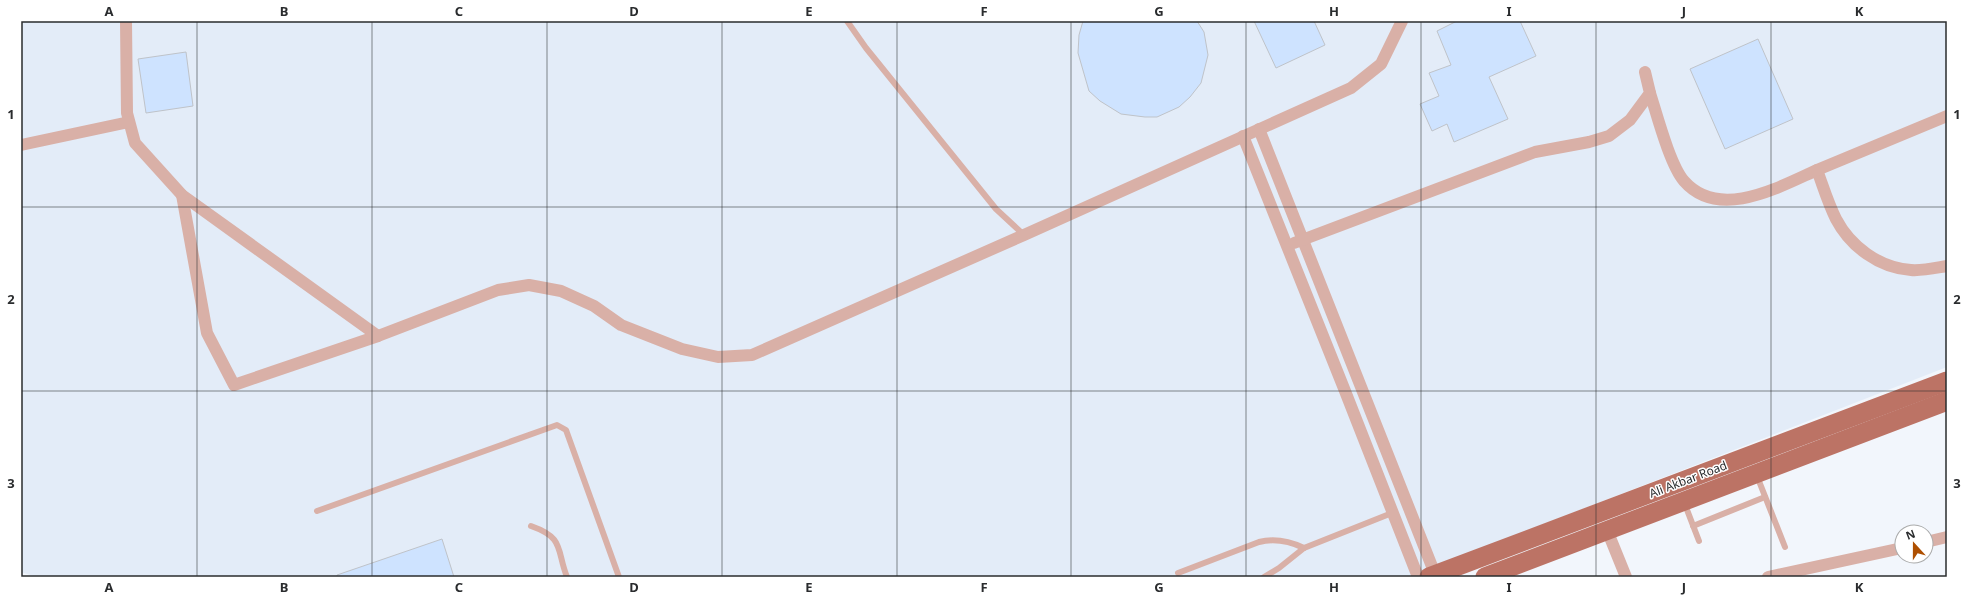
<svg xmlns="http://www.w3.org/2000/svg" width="1968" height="598" viewBox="0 0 1968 598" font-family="'Noto Sans',sans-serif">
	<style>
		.built { fill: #e3ecf8 }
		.building { fill: #cee3ff; stroke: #bfc3c9 }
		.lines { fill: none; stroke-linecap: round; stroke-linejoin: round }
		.service { stroke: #d9b0a7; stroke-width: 6 }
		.minor { stroke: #d9b0a7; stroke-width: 12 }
		.primary { stroke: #bc7365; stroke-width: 19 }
		.grid { fill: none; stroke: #2a2c2e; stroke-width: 1; stroke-opacity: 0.55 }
		.labels { text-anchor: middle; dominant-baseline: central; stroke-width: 3; stroke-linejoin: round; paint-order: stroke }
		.street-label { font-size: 12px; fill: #2a2c2e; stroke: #fff }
		.neatline { fill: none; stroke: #2a2c2e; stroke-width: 1.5 }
		.grid-label { font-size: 13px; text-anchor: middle; font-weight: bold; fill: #2a2c2e }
	</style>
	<rect width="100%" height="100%" fill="#f2f6fc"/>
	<polygon class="built" points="21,21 1947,21 1947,367 1408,577 36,577 21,572"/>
	<g class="building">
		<polygon points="1083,21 1197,21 1204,32 1208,55 1201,83 1190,97 1179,107 1157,117 1145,117 1121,114 1100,101 1089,91 1078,53 1079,35"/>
		<polygon points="1254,21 1314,21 1325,45 1276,68"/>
		<polygon points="1457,21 1520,21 1536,56 1489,77 1508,119 1454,142 1447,124 1432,131 1420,104 1439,96 1429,73 1451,65 1437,31"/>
		<polygon points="1758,39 1793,119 1725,149 1690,69"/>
		<polygon points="186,52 193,106 146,113 138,59"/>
		<polygon points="442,539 454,577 337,577 337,575"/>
	</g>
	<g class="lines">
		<g class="service">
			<polyline points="847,21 866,48 996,209 1024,235"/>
			<polyline points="1757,476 1785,547"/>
			<polyline points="1684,502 1699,541"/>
			<polyline points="317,511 557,425 566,430 619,577"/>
			<path d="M 531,526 C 565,538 556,549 567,577"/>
			<polyline points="1693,526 1765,497"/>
			<path d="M 1178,573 L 1259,542 C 1275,538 1289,541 1304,548"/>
			<polyline points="1264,577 1279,568 1304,548 1392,513"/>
		</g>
		<g class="minor">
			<polyline points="126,21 127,113 135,143 182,195 378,336"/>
			<path d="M 1650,93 C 1657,115 1670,165 1684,181 C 1719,221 1779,187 1817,170 C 1823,186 1828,203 1836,219 C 1850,246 1879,268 1911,270 C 1922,271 1935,268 1947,266"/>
			<polyline points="1259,129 1435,574"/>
			<polyline points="1243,136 1345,391 1418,577"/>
			<polyline points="21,145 129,122"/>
			<polyline points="1817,170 1947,116"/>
			<polyline points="182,195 207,333 234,385 378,336 498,290 529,285 561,291 594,306 621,325 682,349 718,357 752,355 1024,235 1351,88 1381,64 1402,21"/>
			<polyline points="1294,243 1535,152 1589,142 1609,136 1630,120 1650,93 1645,72"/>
			<polyline points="1607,530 1626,577"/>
			<polyline points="1926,542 1947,537"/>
			<polyline points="1768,577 1902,548"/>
		</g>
		<g class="primary">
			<polyline points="1429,577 1947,381"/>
			<polyline points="1485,577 1947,401"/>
		</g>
	</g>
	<path class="grid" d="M 197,21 L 197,577M 372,21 L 372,577M 547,21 L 547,577M 722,21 L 722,577M 897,21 L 897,577M 1071,21 L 1071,577M 1246,21 L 1246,577M 1421,21 L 1421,577M 1596,21 L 1596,577M 1771,21 L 1771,577M 21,207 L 1947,207M 21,391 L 1947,391"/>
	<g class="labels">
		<g class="street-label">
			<text transform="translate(1688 479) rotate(-21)">Ali Akbar Road</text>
		</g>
	</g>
	<rect width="1968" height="598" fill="none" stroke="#ffffff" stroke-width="44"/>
	<g transform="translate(1914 544) rotate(339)"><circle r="19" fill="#ffffff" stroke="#aaabab"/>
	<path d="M0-3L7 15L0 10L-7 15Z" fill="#ae4f00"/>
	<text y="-6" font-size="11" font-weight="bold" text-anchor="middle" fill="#2a2c2e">N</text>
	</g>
	<rect x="22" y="22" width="1924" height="554" class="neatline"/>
	<g class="grid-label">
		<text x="109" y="16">A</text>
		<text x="284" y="16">B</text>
		<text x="459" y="16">C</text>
		<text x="634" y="16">D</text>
		<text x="809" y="16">E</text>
		<text x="984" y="16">F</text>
		<text x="1159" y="16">G</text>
		<text x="1334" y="16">H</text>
		<text x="1509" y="16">I</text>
		<text x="1684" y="16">J</text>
		<text x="1859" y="16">K</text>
		<text x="11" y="119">1</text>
		<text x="1957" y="119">1</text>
		<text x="11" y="304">2</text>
		<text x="1957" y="304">2</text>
		<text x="11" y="488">3</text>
		<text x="1957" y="488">3</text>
		<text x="109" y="592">A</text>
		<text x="284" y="592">B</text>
		<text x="459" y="592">C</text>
		<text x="634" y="592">D</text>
		<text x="809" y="592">E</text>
		<text x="984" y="592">F</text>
		<text x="1159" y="592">G</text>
		<text x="1334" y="592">H</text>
		<text x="1509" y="592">I</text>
		<text x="1684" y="592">J</text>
		<text x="1859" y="592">K</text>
	</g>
</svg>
